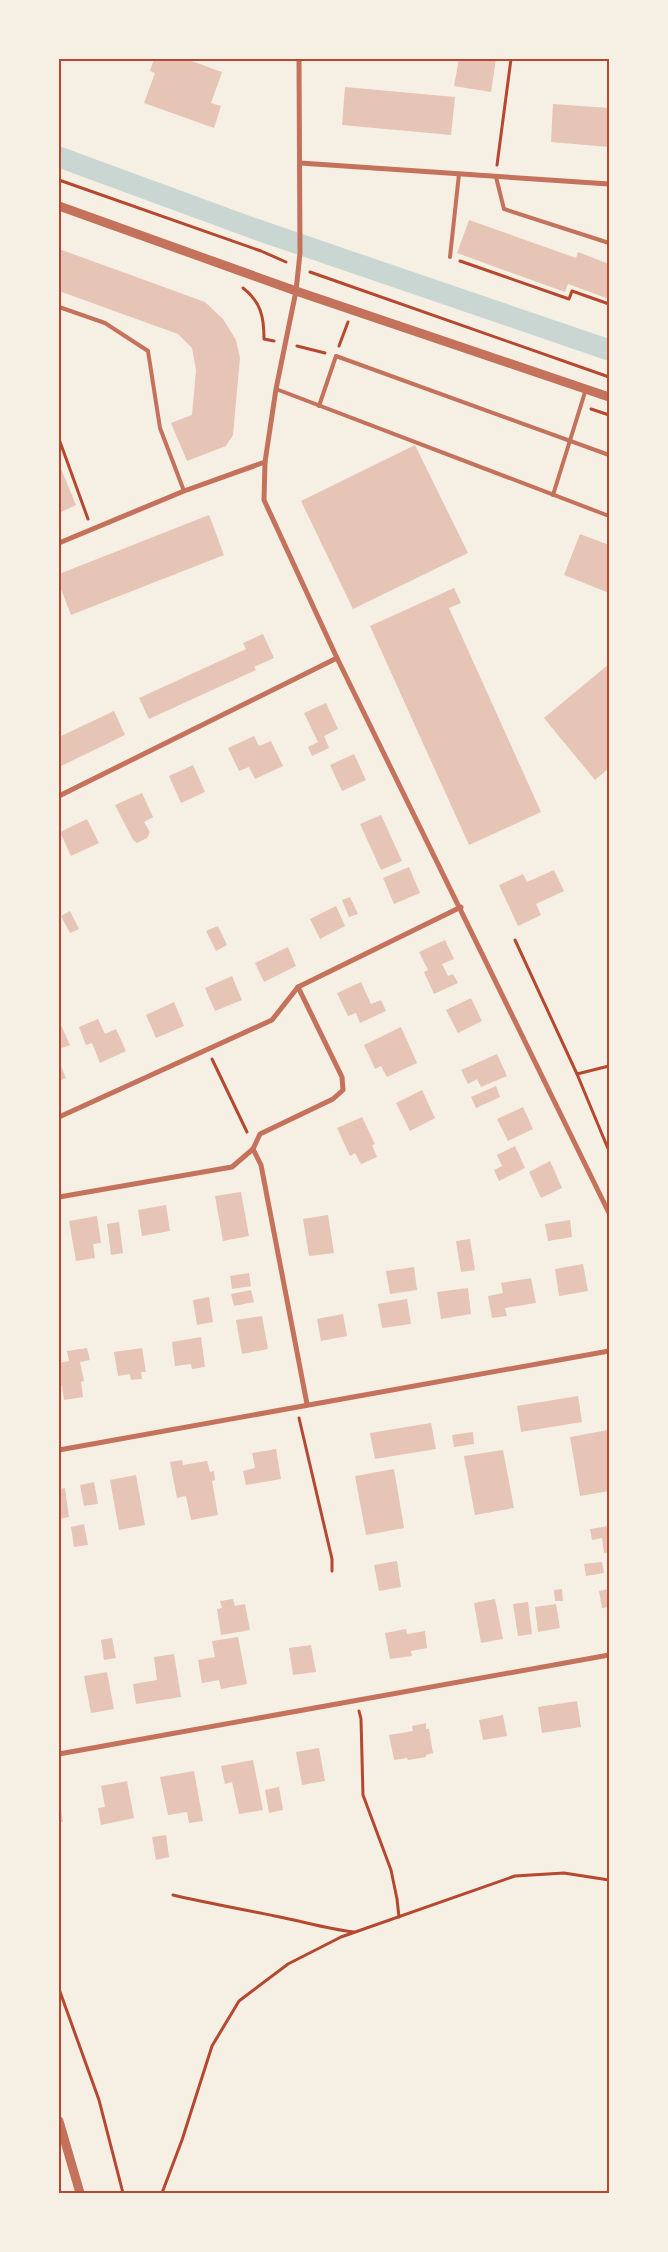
<svg xmlns="http://www.w3.org/2000/svg" width="668" height="2252" viewBox="0 0 668 2252" font-family="Roboto,sans-serif">
	<style>
		.lines { fill: none; stroke-linecap: round; stroke-linejoin: round }
		.canal { stroke: #c9d6d2; stroke-width: 21 }
		.building { fill: #e6c5b7 }
		.path { stroke: #b5482f; stroke-width: 3 }
		.service { stroke: #c5725c; stroke-width: 4 }
		.minor { stroke: #c5725c; stroke-width: 5 }
		.tertiary { stroke: #c5725c; stroke-width: 9 }
		.neatline { fill: none; stroke: #b5482f; stroke-width: 2 }
	</style>
	<rect width="100%" height="100%" fill="#f6efe4"/>
	<g class="lines">
		<polyline class="canal" points="59,157 255,229 609,350"/>
	</g>
	<g class="building">
		<polygon points="154,59 186,59 222,72 211,103 221,106 214,128 144,103 155,73 150,71"/>
		<polygon points="459,59 496,59 491,92 454,86"/>
		<polygon points="345,87 455,97 451,135 342,125"/>
		<polygon points="553,104 609,108 609,147 551,142"/>
		<polygon points="469,220 576,258 578,252 609,264 609,299 568,284 565,292 457,253"/>
		<polygon points="59,249 205,302 223,319 236,340 240,358 233,435 226,446 187,461 171,423 192,415 196,370 192,348 178,334 59,291"/>
		<polygon points="415,445 468,553 353,609 301,501"/>
		<polygon points="59,464 76,505 59,513"/>
		<polygon points="209,515 224,555 71,615 59,584 59,574"/>
		<polygon points="580,534 609,545 609,593 564,575"/>
		<polygon points="454,588 461,603 449,608 541,812 469,845 370,626"/>
		<polygon points="263,634 274,658 254,667 256,670 149,719 139,698 246,649 243,643"/>
		<polygon points="609,664 609,768 595,780 544,718"/>
		<polygon points="326,703 338,729 324,736 329,748 312,756 308,747 318,742 304,713"/>
		<polygon points="114,711 125,735 59,767 59,737"/>
		<polygon points="254,736 259,746 271,741 283,766 255,779 249,767 239,771 228,748"/>
		<polygon points="354,754 366,780 342,791 330,765"/>
		<polygon points="193,765 205,792 181,803 169,776"/>
		<polygon points="142,793 153,817 144,822 150,832 147,838 137,843 133,840 115,805"/>
		<polygon points="381,815 402,861 381,870 360,824"/>
		<polygon points="87,819 99,843 71,856 60,832"/>
		<polygon points="409,867 420,893 394,904 383,878"/>
		<polygon points="554,870 564,891 536,904 541,915 518,926 499,885 523,874 527,882"/>
		<polygon points="350,897 358,914 349,917 342,900"/>
		<polygon points="336,906 345,926 320,939 310,919"/>
		<polygon points="70,911 79,929 70,933 61,916"/>
		<polygon points="218,926 227,945 216,951 206,931"/>
		<polygon points="445,940 454,959 442,964 448,976 453,974 458,983 434,994 424,972 428,970 419,952"/>
		<polygon points="288,947 296,966 264,982 255,963"/>
		<polygon points="232,976 242,1000 215,1011 205,988"/>
		<polygon points="361,982 371,1004 381,1000 386,1011 360,1023 356,1013 348,1016 337,993"/>
		<polygon points="471,998 482,1021 458,1033 446,1010"/>
		<polygon points="174,1002 184,1026 156,1038 146,1015"/>
		<polygon points="98,1019 105,1034 116,1029 126,1051 100,1063 92,1043 86,1045 79,1027"/>
		<polygon points="59,1021 70,1045 59,1049"/>
		<polygon points="401,1027 417,1063 387,1077 381,1066 375,1069 364,1045"/>
		<polygon points="497,1054 507,1076 481,1087 477,1079 468,1084 461,1070"/>
		<polygon points="59,1061 66,1078 59,1081"/>
		<polygon points="496,1086 500,1097 476,1108 471,1097"/>
		<polygon points="422,1090 435,1118 410,1131 396,1103"/>
		<polygon points="523,1107 533,1129 508,1141 497,1119"/>
		<polygon points="362,1117 375,1144 372,1145 377,1157 361,1164 355,1153 350,1156 337,1128"/>
		<polygon points="515,1146 525,1168 499,1181 494,1170 502,1166 497,1155"/>
		<polygon points="550,1161 562,1188 541,1198 529,1172"/>
		<polygon points="241,1192 249,1236 223,1241 215,1196"/>
		<polygon points="166,1205 170,1231 142,1236 138,1210"/>
		<polygon points="328,1215 334,1253 309,1256 303,1219"/>
		<polygon points="97,1216 101,1243 93,1244 95,1258 76,1261 69,1221"/>
		<polygon points="570,1220 572,1237 548,1241 545,1224"/>
		<polygon points="119,1222 123,1253 111,1255 107,1224"/>
		<polygon points="470,1239 475,1270 461,1272 456,1241"/>
		<polygon points="583,1264 588,1291 559,1296 555,1269"/>
		<polygon points="414,1267 417,1290 390,1294 386,1271"/>
		<polygon points="249,1273 251,1286 232,1289 230,1276"/>
		<polygon points="531,1278 536,1303 505,1308 507,1316 492,1318 488,1296 503,1293 501,1283"/>
		<polygon points="468,1288 471,1314 441,1319 437,1292"/>
		<polygon points="251,1290 254,1302 234,1306 231,1294"/>
		<polygon points="209,1297 213,1322 197,1325 193,1300"/>
		<polygon points="407,1299 411,1324 382,1328 378,1304"/>
		<polygon points="343,1314 347,1336 321,1341 317,1319"/>
		<polygon points="262,1316 268,1349 242,1354 236,1320"/>
		<polygon points="201,1337 205,1367 192,1369 191,1364 175,1366 172,1342"/>
		<polygon points="87,1348 90,1360 80,1362 84,1381 81,1382 83,1397 64,1400 62,1386 59,1387 59,1363 69,1361 67,1351"/>
		<polygon points="142,1348 146,1372 141,1372 142,1379 131,1380 130,1374 118,1376 114,1352"/>
		<polygon points="578,1396 582,1422 521,1432 517,1406"/>
		<polygon points="431,1423 436,1449 375,1459 370,1433"/>
		<polygon points="608,1430 609,1491 580,1496 570,1437"/>
		<polygon points="473,1432 474,1444 454,1447 452,1435"/>
		<polygon points="276,1449 281,1479 246,1485 243,1471 255,1468 252,1453"/>
		<polygon points="503,1450 514,1508 475,1515 464,1456"/>
		<polygon points="182,1460 183,1465 207,1461 210,1472 214,1471 215,1480 212,1481 218,1515 191,1520 186,1496 177,1498 170,1462"/>
		<polygon points="394,1469 404,1528 366,1535 355,1476"/>
		<polygon points="136,1475 145,1525 119,1530 110,1480"/>
		<polygon points="94,1482 98,1504 84,1506 80,1485"/>
		<polygon points="65,1488 69,1517 59,1519 59,1489"/>
		<polygon points="84,1524 88,1545 74,1547 71,1527"/>
		<polygon points="609,1526 609,1552 604,1553 602,1538 592,1540 590,1529"/>
		<polygon points="397,1561 401,1587 379,1591 374,1565"/>
		<polygon points="602,1562 604,1573 586,1576 584,1564"/>
		<polygon points="562,1589 563,1601 555,1601 554,1590"/>
		<polygon points="609,1589 609,1607 602,1608 599,1591"/>
		<polygon points="233,1599 235,1606 245,1604 250,1630 221,1635 217,1609 222,1608 220,1601"/>
		<polygon points="495,1599 503,1639 481,1643 474,1603"/>
		<polygon points="528,1602 532,1634 518,1636 513,1604"/>
		<polygon points="556,1604 560,1628 538,1632 535,1607"/>
		<polygon points="406,1629 407,1634 425,1631 427,1648 411,1651 412,1656 390,1659 385,1633"/>
		<polygon points="238,1637 247,1684 221,1689 219,1680 202,1683 198,1660 215,1657 212,1641"/>
		<polygon points="112,1638 116,1658 104,1660 101,1640"/>
		<polygon points="311,1645 316,1672 293,1675 289,1648"/>
		<polygon points="174,1654 181,1697 136,1704 133,1684 157,1680 154,1657"/>
		<polygon points="107,1672 114,1709 91,1713 84,1676"/>
		<polygon points="577,1701 581,1727 542,1733 538,1707"/>
		<polygon points="503,1715 507,1736 483,1740 479,1720"/>
		<polygon points="426,1723 426,1729 429,1729 433,1753 426,1755 426,1757 408,1760 407,1758 394,1760 389,1735 413,1731 412,1726"/>
		<polygon points="319,1748 325,1781 302,1785 296,1752"/>
		<polygon points="253,1760 263,1810 239,1814 232,1782 225,1784 221,1766"/>
		<polygon points="194,1771 203,1821 189,1823 187,1812 168,1815 160,1777"/>
		<polygon points="127,1781 134,1818 101,1825 98,1808 105,1807 101,1786"/>
		<polygon points="279,1787 283,1810 269,1813 265,1790"/>
		<polygon points="59,1799 63,1822 59,1822"/>
		<polygon points="166,1835 169,1857 156,1860 152,1837"/>
	</g>
	<g class="lines">
		<g class="path">
			<polyline points="497,165 511,59"/>
			<polyline points="59,180 261,251 286,262"/>
			<polyline points="460,261 569,299 572,291 609,304"/>
			<polyline points="310,272 609,377"/>
			<path d="M 243,288 C 261,302 264,317 264,339 L 274,341"/>
			<polyline points="297,346 325,353"/>
			<polyline points="339,346 348,322"/>
			<polyline points="591,409 609,415"/>
			<polyline points="59,439 88,519"/>
			<polyline points="515,940 577,1074 609,1151"/>
			<polyline points="212,1059 247,1132"/>
			<polyline points="577,1074 609,1066"/>
			<polyline points="299,1418 332,1559 332,1571"/>
			<polyline points="359,1711 361,1719 363,1795 391,1870 397,1899 399,1917"/>
			<path d="M 173,1895 C 207,1903 241,1909 275,1916 C 302,1921 327,1929 354,1932"/>
			<polyline points="59,1989 99,2100 123,2193"/>
			<polyline points="162,2193 182,2140 212,2046 239,2001 288,1964 341,1937 515,1876 564,1873 609,1880"/>
		</g>
		<g class="service">
			<polyline points="496,177 504,209 609,243"/>
			<polyline points="450,257 459,174"/>
			<polyline points="59,307 105,323 148,351 160,428 184,491"/>
			<polyline points="276,389 609,516"/>
			<polyline points="319,406 336,356 609,455"/>
			<polyline points="553,495 586,389"/>
		</g>
		<g class="minor">
			<polyline points="299,59 300,253 296,291 276,389 265,462 264,500 337,658 609,1213"/>
			<polyline points="300,163 609,184"/>
			<polyline points="59,543 184,491 265,462"/>
			<polyline points="59,796 337,658"/>
			<polyline points="59,1117 272,1020 298,987 461,907"/>
			<polyline points="253,1149 261,1165 307,1404"/>
			<polyline points="59,1197 232,1167 253,1149 260,1134 333,1099 343,1090 342,1077 298,987"/>
			<polyline points="59,1450 609,1351"/>
			<polyline points="59,1754 609,1655"/>
		</g>
		<g class="tertiary">
			<polyline points="59,206 296,291 609,397"/>
			<polyline points="59,2121 80,2193"/>
		</g>
	</g>
	<rect width="668" height="2252" fill="none" stroke="#f6efe4" stroke-width="120"/>
	<rect x="60" y="60" width="548" height="2132" class="neatline"/>
</svg>
